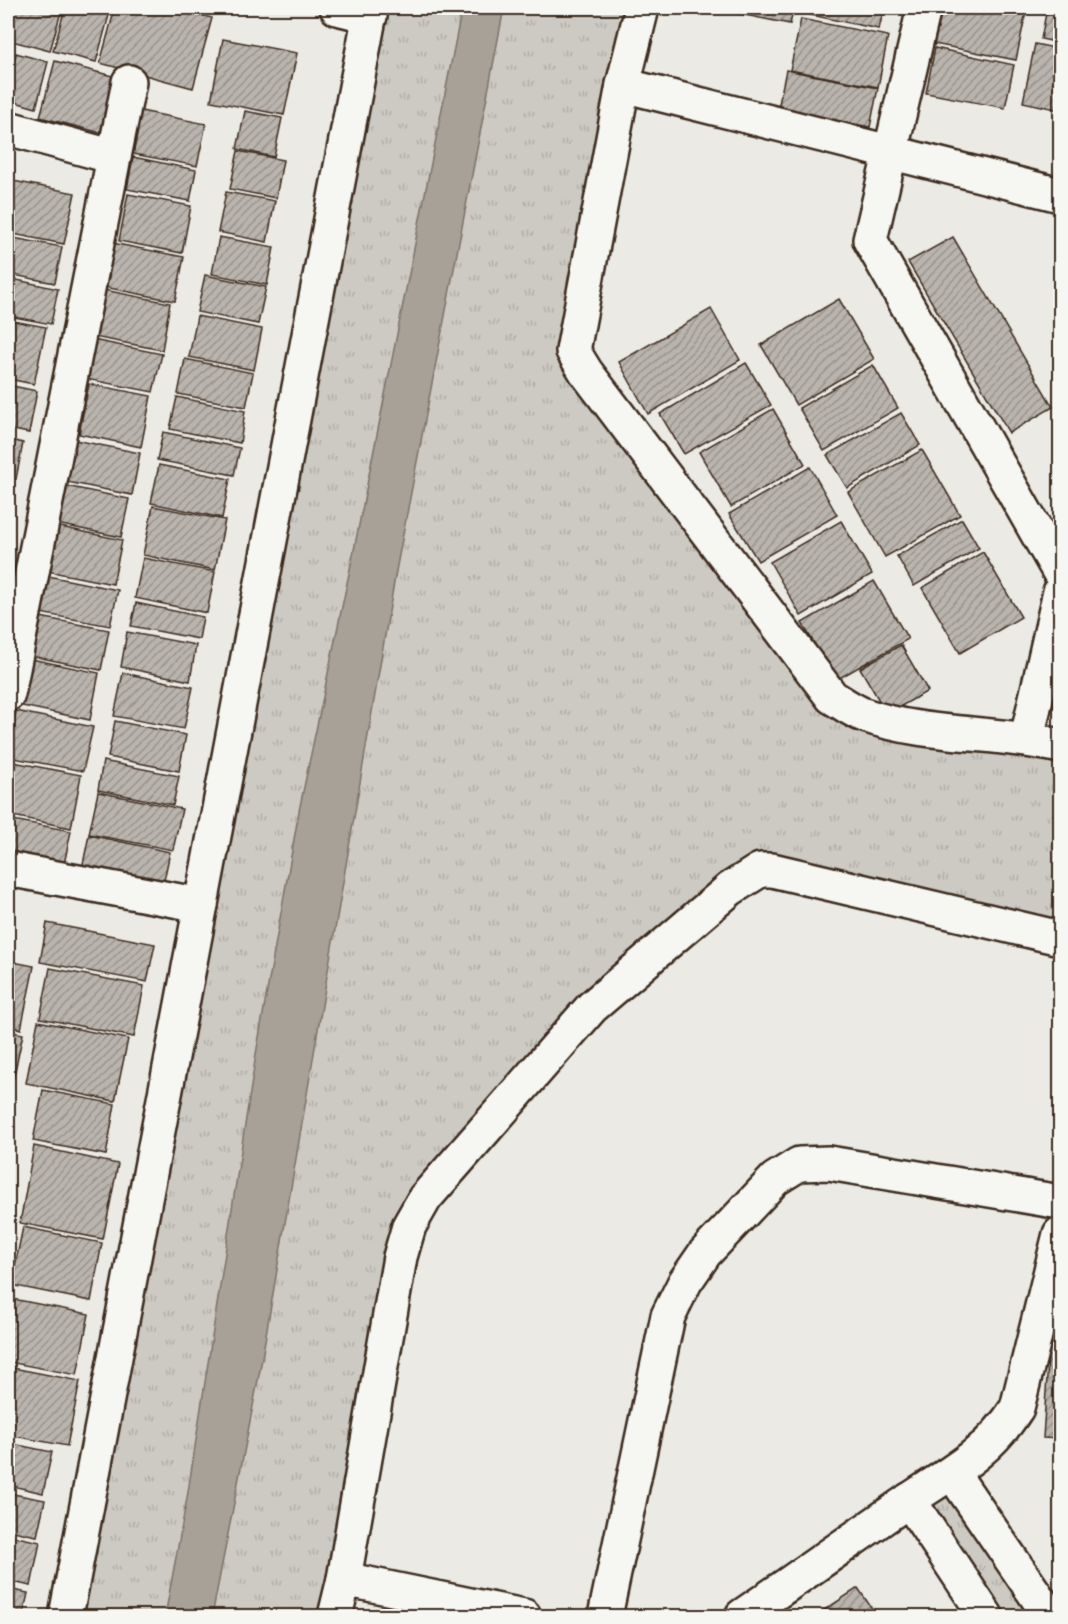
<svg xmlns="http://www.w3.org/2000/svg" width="1068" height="1624" viewBox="0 0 1068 1624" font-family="'Architects Daughter',sans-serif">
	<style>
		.grass { fill: url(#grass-tufts); stroke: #847a71; stroke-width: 1.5 }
		.water { fill: #a8a198; stroke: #7c7167; stroke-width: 1.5 }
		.building { fill: url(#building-hatch); stroke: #3b2a1e; stroke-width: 1.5 }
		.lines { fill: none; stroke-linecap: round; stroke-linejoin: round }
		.minor-casing { stroke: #3b2a1e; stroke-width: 38 }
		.minor { stroke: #f6f6f2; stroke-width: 33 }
	</style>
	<defs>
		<pattern id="grass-tufts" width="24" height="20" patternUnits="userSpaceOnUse" patternTransform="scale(1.5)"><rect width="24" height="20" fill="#cdcac4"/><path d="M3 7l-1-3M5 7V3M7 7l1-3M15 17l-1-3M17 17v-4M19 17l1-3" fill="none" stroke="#b1aea8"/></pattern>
		<pattern id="building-hatch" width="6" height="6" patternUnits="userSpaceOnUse" patternTransform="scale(1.5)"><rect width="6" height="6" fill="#bab4ae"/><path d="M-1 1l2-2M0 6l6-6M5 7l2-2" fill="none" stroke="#98938d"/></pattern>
	</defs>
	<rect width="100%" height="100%" fill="#ebeae5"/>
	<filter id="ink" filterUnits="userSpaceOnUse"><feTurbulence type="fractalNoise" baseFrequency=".0167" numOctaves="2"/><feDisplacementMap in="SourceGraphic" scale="12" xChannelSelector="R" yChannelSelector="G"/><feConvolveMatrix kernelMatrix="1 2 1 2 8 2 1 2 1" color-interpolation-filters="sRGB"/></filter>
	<g filter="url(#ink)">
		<g class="grass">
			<polygon points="371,8 642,8 573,351 832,697 1060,746 1060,936 772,870 730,889 425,1198 335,1616 66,1616"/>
			<polygon points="953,1474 1050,1616 986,1616 909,1500"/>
		</g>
		<polygon class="water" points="462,8 504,8 396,571 260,1370 212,1616 165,1616 187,1498 256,1054 299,811 354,550"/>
		<g class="building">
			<polygon points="8,8 62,8 50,51 8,40"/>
			<polygon points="65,8 111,8 96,62 53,51"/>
			<polygon points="115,8 173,8 212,18 193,88 100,63"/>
			<polygon points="710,8 794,8 790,24"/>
			<polygon points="802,8 884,8 879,29 801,13"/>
			<polygon points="942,8 1004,8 1026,12 1016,60 934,44"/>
			<polygon points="1047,8 1060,8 1060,43 1041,39"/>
			<polygon points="801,19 888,36 878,87 790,70"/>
			<polygon points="223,39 297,53 284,115 211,101"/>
			<polygon points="1035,44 1060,49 1060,110 1023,102"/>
			<polygon points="935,48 1014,65 1005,108 926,93"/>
			<polygon points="8,52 14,53 8,77"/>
			<polygon points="16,53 48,62 36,108 8,100 8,83"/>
			<polygon points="55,61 120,78 105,134 40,117"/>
			<polygon points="786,70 878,88 870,127 778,109"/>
			<polygon points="141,111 206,124 197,166 133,154"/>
			<polygon points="245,111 282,118 274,157 237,149"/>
			<polygon points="238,151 283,160 276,198 230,189"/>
			<polygon points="133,157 196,170 190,201 127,189"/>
			<polygon points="8,180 75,193 64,244 8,233"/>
			<polygon points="226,192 275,201 267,242 218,232"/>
			<polygon points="128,194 191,206 182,253 119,241"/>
			<polygon points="8,237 62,247 55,283 8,274"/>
			<polygon points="219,237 274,247 267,285 212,274"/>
			<polygon points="953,237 1053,407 1009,433 908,262"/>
			<polygon points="112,243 184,257 175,301 104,287"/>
			<polygon points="205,275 266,287 258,324 197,312"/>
			<polygon points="8,278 58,289 51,324 8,316"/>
			<polygon points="104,290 170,303 162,350 94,337"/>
			<polygon points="839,299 874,359 796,405 761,345"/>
			<polygon points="711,309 740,360 648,414 619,362"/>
			<polygon points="197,316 262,329 254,370 189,357"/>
			<polygon points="8,320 46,327 34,384 8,379"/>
			<polygon points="93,340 162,354 153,392 86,379"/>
			<polygon points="185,359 253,373 246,407 178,394"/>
			<polygon points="746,363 771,405 684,454 660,414"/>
			<polygon points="873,365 898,408 824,451 799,408"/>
			<polygon points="89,384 151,396 141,447 79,434"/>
			<polygon points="8,385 37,391 29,433 8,429"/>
			<polygon points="177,397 245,411 240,443 170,429"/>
			<polygon points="773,409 805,464 731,507 699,452"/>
			<polygon points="901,413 920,445 847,488 827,455"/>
			<polygon points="163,432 240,448 234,475 157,460"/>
			<polygon points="8,439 23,443 16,479 8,477"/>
			<polygon points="75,440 140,453 132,495 67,482"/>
			<polygon points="922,450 960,515 885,557 848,492"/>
			<polygon points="159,465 230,479 222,518 151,503"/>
			<polygon points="810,467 837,515 758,561 729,514"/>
			<polygon points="8,483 14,484 8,513"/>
			<polygon points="66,486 129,499 121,537 57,524"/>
			<polygon points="153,506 225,520 215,570 143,555"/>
			<polygon points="962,519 979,548 914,586 897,556"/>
			<polygon points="841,521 872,574 801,616 770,562"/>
			<polygon points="56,526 122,540 113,584 47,571"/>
			<polygon points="983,552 1021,617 960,653 922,588"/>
			<polygon points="143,558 215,572 207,613 135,598"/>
			<polygon points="48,576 118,590 110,626 40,613"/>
			<polygon points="874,581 908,639 836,680 802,623"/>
			<polygon points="136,603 203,617 199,639 131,626"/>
			<polygon points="40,617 109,630 101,670 31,656"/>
			<polygon points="127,632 196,645 190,681 121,667"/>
			<polygon points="901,645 928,691 887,714 860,668"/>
			<polygon points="31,659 99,673 90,720 22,706"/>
			<polygon points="123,673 193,687 184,729 114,716"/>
			<polygon points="16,711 93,727 83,771 8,757"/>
			<polygon points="115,721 186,735 179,771 108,757"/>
			<polygon points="8,761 81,775 71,828 8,815"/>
			<polygon points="103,761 179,776 173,805 98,790"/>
			<polygon points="98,792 182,809 173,850 89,834"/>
			<polygon points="8,819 71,831 63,869 8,857"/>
			<polygon points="89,835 170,852 162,890 81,874"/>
			<polygon points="47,923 155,944 147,982 40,962"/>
			<polygon points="8,961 34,966 21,1029 8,1026"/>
			<polygon points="50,968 144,986 134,1037 40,1018"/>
			<polygon points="38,1021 128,1039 115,1101 26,1083"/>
			<polygon points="8,1031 23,1034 13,1080 8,1079"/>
			<polygon points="43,1090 115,1104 106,1155 33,1141"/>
			<polygon points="34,1146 118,1164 103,1239 20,1223"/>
			<polygon points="23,1227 102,1243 91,1301 11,1285"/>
			<polygon points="8,1298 89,1314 77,1375 8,1362"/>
			<polygon points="1050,1330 1060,1331 1060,1439 1043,1438"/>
			<polygon points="8,1367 80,1381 67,1446 8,1435"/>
			<polygon points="8,1443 52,1452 43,1493 8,1485"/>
			<polygon points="8,1493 45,1500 37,1536 8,1530"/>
			<polygon points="8,1535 40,1542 31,1586 8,1581"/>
			<polygon points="858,1588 877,1616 815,1616"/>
			<polygon points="8,1589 28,1593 23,1616 8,1616"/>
		</g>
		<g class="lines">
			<defs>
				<g id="minor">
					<polyline points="337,8 370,16"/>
					<path d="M 642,8 L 623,85 L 573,351 L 586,372 L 832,697 C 842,703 853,711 864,715 C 926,737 996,731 1060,746"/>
					<polyline points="924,8 870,240 1060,573"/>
					<polyline points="623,85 1060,195"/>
					<polyline points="8,128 114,157 8,694"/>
					<polyline points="114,157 129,82"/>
					<polyline points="1027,738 1060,592"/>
					<polyline points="8,869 201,905"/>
					<polyline points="953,1474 1050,1616"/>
					<polyline points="909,1500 986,1616"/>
					<polyline points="344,1579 524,1616"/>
					<polyline points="66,1616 371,8"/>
					<polyline points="335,1616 344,1579 400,1257 409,1226 425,1198 592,1007 730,889 760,870 772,870 1060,938"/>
					<polyline points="605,1616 668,1316 685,1282 705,1253 775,1179 799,1164 829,1163 1060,1202"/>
					<path d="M 742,1616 C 795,1580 847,1543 899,1507 C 945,1475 986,1457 1017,1408 L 1060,1234"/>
				</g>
			</defs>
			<use href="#minor" class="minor-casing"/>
			<use href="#minor" class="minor"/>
		</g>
	</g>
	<rect width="1068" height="1624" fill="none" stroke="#f6f6f2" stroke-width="30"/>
	<rect x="15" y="15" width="1038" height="1594" fill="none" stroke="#3b2a1e" stroke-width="2" filter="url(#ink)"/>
</svg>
